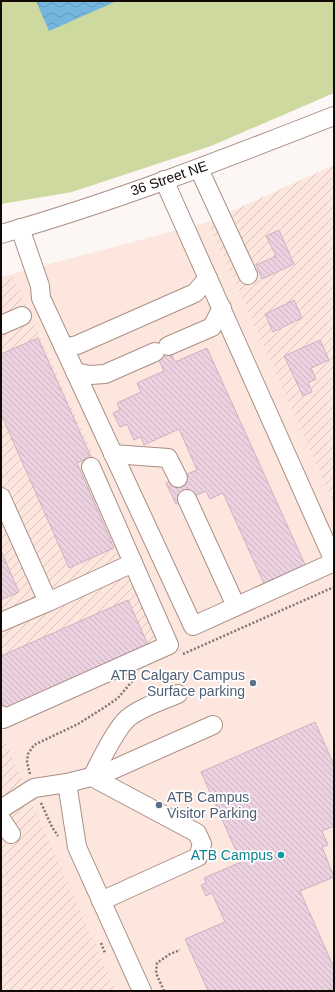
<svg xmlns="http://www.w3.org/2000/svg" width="335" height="992" viewBox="0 0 335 992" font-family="Helvetica,sans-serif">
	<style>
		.built { fill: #fce6dd }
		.industrial { fill: url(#industrial-furrows) }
		.green { fill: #cdd99e }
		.water { fill: url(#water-waves) }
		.building { fill: url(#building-back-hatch); stroke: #cdb3c1 }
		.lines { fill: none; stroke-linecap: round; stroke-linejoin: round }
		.minor-casing { stroke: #aa8f85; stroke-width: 20 }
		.path { stroke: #7d7673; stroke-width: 2.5; stroke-dasharray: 2 2; stroke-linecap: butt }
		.minor { stroke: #fff; stroke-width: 18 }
		.service-dot { fill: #5c6f8a; stroke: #fff; stroke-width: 1.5 }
		.culture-dot { fill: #0f9aa8; stroke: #fff; stroke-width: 1.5 }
		.labels { text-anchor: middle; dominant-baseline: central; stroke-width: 3.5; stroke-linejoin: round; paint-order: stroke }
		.street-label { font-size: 14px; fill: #130a07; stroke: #fff }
		.service-label { font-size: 14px; fill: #4e5e75; stroke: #fff; text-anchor: end }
		.culture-label { font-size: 14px; fill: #0d838f; stroke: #fff; text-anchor: end }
	</style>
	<defs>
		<pattern id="industrial-furrows" width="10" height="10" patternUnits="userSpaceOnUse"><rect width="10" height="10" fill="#fce6dd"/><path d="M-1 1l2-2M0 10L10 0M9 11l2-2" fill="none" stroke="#d7c4bc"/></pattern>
		<pattern id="water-waves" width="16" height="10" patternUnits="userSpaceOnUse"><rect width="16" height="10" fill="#74b6dd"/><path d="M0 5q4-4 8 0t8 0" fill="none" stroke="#649bbc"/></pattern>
		<pattern id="building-back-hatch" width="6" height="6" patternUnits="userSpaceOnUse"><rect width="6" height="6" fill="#ecd1e0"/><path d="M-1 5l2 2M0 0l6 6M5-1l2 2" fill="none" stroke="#cab2bf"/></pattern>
	</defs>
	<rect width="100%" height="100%" fill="#fcf6f4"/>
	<polygon class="built" points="208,222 334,504 334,991 116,991 1,732 1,731 182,650 12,274"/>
	<g class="industrial">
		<polygon points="334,165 334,504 208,222"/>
		<polygon points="12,274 182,650 1,731 1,278"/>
		<polygon points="1,732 116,991 1,991"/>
	</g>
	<polygon class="green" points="1,1 334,1 334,93 211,146 72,192 1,204"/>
	<polygon class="water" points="36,1 117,1 49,31"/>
	<g class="building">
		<polygon points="279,230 294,264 262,279 256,265 276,256 266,236"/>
		<polygon points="294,300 302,318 273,332 265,314"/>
		<polygon points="38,338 91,457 77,463 114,548 69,568 1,414 1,354"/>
		<polygon points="320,340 329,360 311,368 316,379 308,383 312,392 303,396 284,356"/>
		<polygon points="166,341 175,362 207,348 307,569 266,588 223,493 210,499 206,491 176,504 166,483 197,470 179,429 144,445 141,437 134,440 127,424 120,427 113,413 120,410 117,403 141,392 137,383 164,371 153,347"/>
		<polygon points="1,551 19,592 1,600"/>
		<polygon points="128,600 148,645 5,709 1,700 1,656"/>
		<polygon points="315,722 334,765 334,826 322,831 328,845 322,847 334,877 300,891 334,968 334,988 327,991 208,991 185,939 225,922 212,893 206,896 201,885 206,883 204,878 241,862 201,772"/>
	</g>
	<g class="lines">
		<defs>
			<g id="minor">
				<polyline points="199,169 248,275"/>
				<polyline points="164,180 334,561"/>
				<polyline points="20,228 40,286 41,298 193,626 334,562"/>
				<path d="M 1,234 C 114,202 224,159 334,116"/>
				<polyline points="1,325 22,316"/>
				<polyline points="168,346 212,327 222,308"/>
				<polyline points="64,348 77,345 195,293 208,278"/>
				<polyline points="75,372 90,375 105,374 155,352"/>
				<polyline points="113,454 168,458 178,478"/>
				<polyline points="1,497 48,602 1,622"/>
				<polyline points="187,499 236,606"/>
				<polyline points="48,602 133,563"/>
				<polyline points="1,715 3,719 169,645 91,467"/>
				<polyline points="67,783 77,847 142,991"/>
				<polyline points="1,809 34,788 67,783 103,774 213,725"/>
				<polyline points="1,819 11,834"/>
				<path d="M 101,901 L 198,857 L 202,844 L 197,833 L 92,777 C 100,762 116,728 128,718 C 142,707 161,701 178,694"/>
			</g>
		</defs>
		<use href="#minor" class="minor-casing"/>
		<g class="path">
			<polyline points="183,654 334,587"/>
			<polyline points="30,774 27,762 28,754 34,745 78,724 105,707 118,698 134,679"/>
			<polyline points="41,803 52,827 58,836"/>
			<polyline points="101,943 105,953"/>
			<polyline points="164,991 156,973 157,963 170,954 180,950"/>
		</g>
		<use href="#minor" class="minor"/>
	</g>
	<g class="service-dot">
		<circle cx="253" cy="683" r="4"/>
		<circle cx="159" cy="805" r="4"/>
	</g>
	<circle class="culture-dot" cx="281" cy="855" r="4"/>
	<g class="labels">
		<g class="street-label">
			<text transform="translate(169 178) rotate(-19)">36 Street NE</text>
		</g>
		<g class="service-label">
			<text x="245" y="675">ATB Calgary Campus<tspan x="245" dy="16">Surface parking</tspan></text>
			<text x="167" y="797" text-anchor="start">ATB Campus<tspan x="167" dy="16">Visitor Parking</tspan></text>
		</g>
		<g class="culture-label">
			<text x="273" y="855">ATB Campus</text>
		</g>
	</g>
	<rect width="335" height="992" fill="none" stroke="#130a07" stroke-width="4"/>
</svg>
